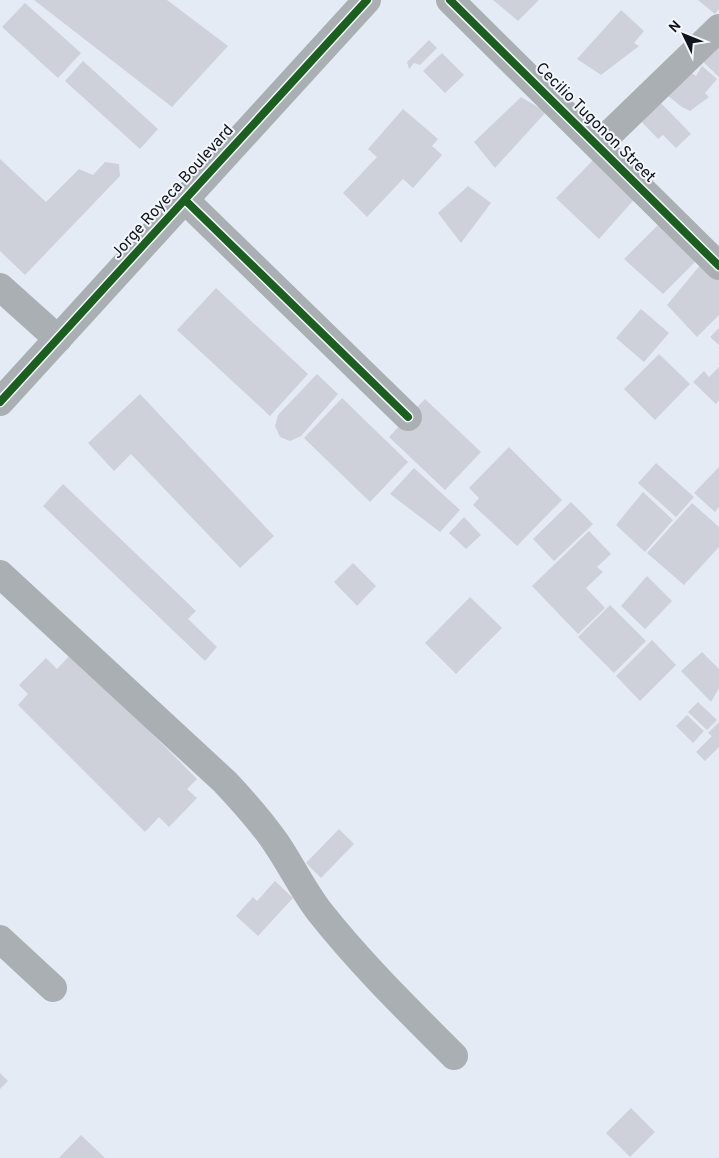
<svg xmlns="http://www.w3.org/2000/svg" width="719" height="1158" viewBox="0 0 719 1158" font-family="Overpass,sans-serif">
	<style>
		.building { fill: #ced1da }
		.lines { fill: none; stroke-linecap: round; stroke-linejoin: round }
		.minor { stroke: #aaafb3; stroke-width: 28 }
		.cycleway-casing { stroke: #f3f7fb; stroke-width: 11 }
		.cycleway { stroke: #1b5e20; stroke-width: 8 }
		.labels { text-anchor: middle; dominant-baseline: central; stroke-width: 4; stroke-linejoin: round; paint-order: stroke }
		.street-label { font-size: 16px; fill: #10151d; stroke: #f3f7fb }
	</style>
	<rect width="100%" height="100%" fill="#e5ebf5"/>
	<g class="building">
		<polygon points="34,0 167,0 228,46 172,107"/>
		<polygon points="493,0 539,0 518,21"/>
		<polygon points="698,0 719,0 719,9 715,14"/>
		<polygon points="25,3 81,53 58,78 2,27"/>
		<polygon points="621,10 644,31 634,43 639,46 601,75 577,59"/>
		<polygon points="719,34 719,77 695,54"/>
		<polygon points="429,40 437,48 420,65 414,63 409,69 407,62"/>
		<polygon points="442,53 464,75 445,93 423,71"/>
		<polygon points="83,61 158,129 140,149 65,81"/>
		<polygon points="702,66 717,79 705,93 709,97 690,111 682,107 662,91 683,68 696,76"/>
		<polygon points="521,97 546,112 495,168 474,142"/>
		<polygon points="655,97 691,134 676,148 663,135 658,139 638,118"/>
		<polygon points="403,109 438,139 432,146 442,155 413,188 403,179 367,217 343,193 377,157 368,149"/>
		<polygon points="598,155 639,194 599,239 556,198"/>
		<polygon points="0,159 46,202 79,169 93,175 105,162 119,164 120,176 25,275 0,251"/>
		<polygon points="468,186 491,203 461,243 438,213"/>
		<polygon points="664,219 702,255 663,294 624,259"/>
		<polygon points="702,263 719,278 719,315 697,337 667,305"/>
		<polygon points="216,288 308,374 270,416 177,330"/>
		<polygon points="641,309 669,333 644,362 616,338"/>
		<polygon points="719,328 719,345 710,337"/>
		<polygon points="659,354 690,384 655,420 624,389"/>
		<polygon points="719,367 719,400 716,404 693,382 704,371 709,377"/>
		<polygon points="317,374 338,394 301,436 290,441 280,437 275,426 278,415"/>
		<polygon points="140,394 274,536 240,568 131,454 114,471 88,443"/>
		<polygon points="342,398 408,462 370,502 304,438"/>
		<polygon points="425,399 481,452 445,490 389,437"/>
		<polygon points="509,447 562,500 517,546 473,505 479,498 469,488"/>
		<polygon points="656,463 694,497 676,517 638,483"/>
		<polygon points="719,467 719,507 715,512 694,493"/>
		<polygon points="414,468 460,510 440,532 390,494"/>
		<polygon points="63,484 196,611 188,619 217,647 205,661 43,506"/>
		<polygon points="643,492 673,520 645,552 616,525"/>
		<polygon points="571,502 593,524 554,561 533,539"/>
		<polygon points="692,503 719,527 719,547 684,585 647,553"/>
		<polygon points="464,517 481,535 466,549 449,533"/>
		<polygon points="589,531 611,554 597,567 603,572 586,588 605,608 578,634 532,586"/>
		<polygon points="353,563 376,586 357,606 334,582"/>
		<polygon points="647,576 672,601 645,629 621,606"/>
		<polygon points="470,597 502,628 456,674 425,643"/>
		<polygon points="610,605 646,641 614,673 578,637"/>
		<polygon points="652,640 676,665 640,701 616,676"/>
		<polygon points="702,652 719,669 719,688 711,702 681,671"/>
		<polygon points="72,653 197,779 187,789 197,798 169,827 159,817 145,832 18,705 28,694 19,685 46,658 57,669"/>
		<polygon points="698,702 717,720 707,730 688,712"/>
		<polygon points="687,715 704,731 693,743 676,726"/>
		<polygon points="719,722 719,747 705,761 696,752 712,736 708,733"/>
		<polygon points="339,829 354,844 321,878 306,863"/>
		<polygon points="275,881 293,898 258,936 236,916 253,897 257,901"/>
		<polygon points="0,1073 8,1081 0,1089"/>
		<polygon points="631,1108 655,1132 630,1157 606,1133"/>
		<polygon points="81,1135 105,1158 59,1158"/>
	</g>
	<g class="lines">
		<g class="minor">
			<polyline points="450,0 719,266"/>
			<polyline points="598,145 719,28"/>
			<polyline points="185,200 408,417"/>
			<polyline points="0,287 58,339"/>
			<polyline points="0,402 367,0"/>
			<path d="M 0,574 L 225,782 C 243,801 261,821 276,843 C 291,865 303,890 319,911 C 360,963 407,1009 454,1056"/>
			<polyline points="0,939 53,988"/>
		</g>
		<defs>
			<g id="cycleway">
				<polyline points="450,0 719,266"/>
				<polyline points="185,200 408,417"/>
				<polyline points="0,402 367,0"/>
			</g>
		</defs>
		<use href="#cycleway" class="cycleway-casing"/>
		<use href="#cycleway" class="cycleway"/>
	</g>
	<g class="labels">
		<g class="street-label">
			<text transform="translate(595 123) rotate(45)">Cecilio Tugonon Street</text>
			<text transform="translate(173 192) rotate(-48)">Jorge Royeca Boulevard</text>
		</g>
	</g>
	<g transform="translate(684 35) rotate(313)" stroke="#f3f7fb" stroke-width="4" paint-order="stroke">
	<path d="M0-4L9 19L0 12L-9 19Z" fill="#10151d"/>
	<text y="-8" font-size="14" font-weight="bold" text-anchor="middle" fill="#10151d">N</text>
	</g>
</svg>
